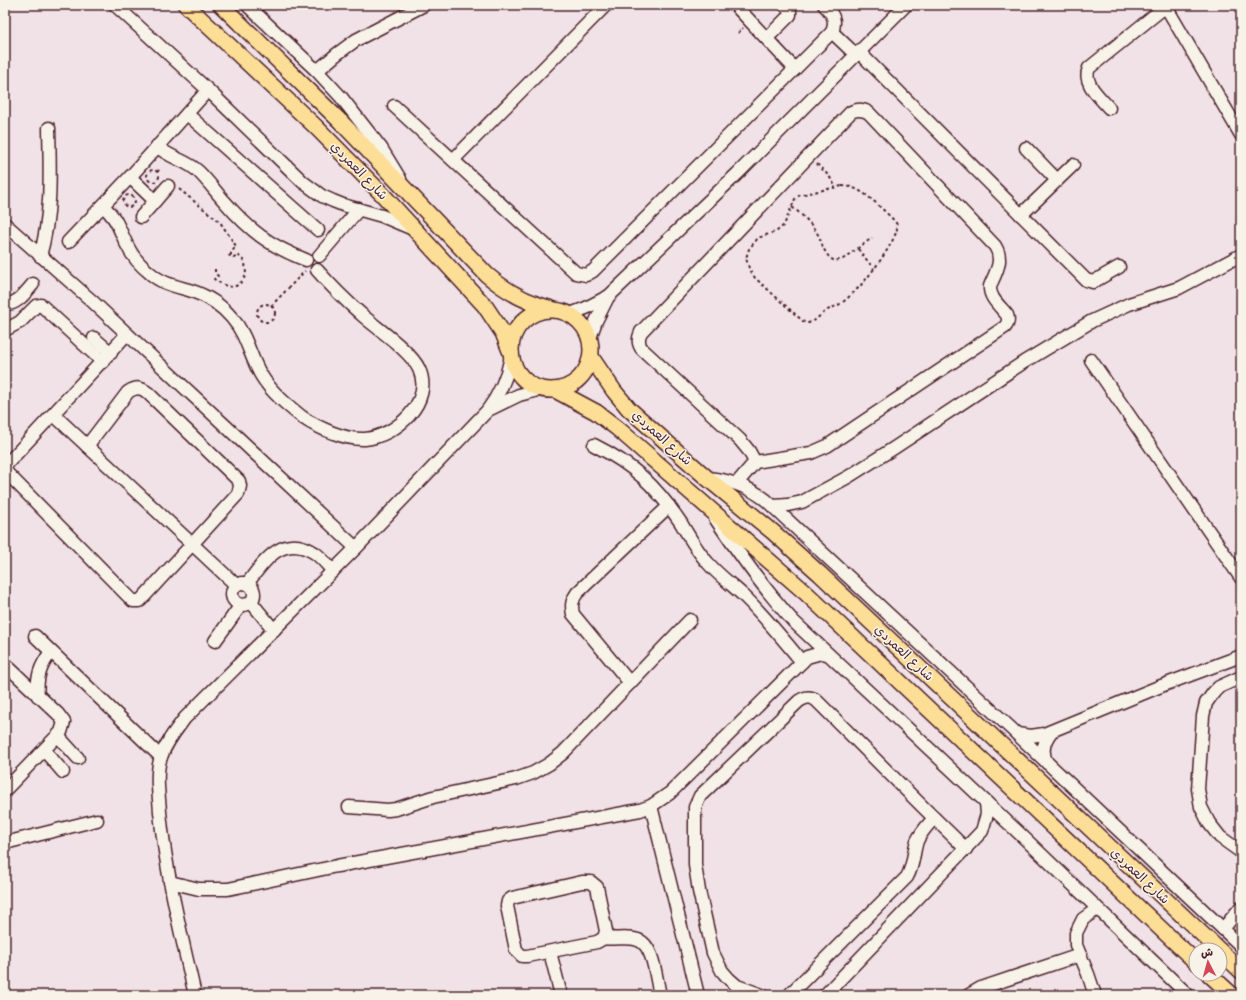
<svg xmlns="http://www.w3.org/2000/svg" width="1246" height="1000" viewBox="0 0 1246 1000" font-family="'Balsamiq Sans','Playpen Sans Arabic',sans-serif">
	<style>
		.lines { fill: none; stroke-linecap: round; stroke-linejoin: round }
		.minor-casing { stroke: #4a1f2b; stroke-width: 15 }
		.major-casing { stroke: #4a1f2b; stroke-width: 18 }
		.path { stroke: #4a1f2b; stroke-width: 2; stroke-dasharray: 3 3; stroke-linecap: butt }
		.minor { stroke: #f7f3e8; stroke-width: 12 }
		.major { stroke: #fdde96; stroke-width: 15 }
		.labels { text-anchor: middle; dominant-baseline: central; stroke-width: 3; stroke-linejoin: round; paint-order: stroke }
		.street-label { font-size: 13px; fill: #4a1f2b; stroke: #f7f3e8 }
	</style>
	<rect width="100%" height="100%" fill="#f0e2e6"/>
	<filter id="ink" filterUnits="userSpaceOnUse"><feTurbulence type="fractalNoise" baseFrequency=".025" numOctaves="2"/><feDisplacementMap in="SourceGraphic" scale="8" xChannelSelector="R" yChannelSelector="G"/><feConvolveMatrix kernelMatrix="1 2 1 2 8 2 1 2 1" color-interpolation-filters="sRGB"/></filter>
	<g filter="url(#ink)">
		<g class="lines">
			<defs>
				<g id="minor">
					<polyline points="115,5 208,90 303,182 322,196 333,201 343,205 382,216 413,229"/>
					<polyline points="247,5 317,71 341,97 381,148 400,179"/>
					<polyline points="735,5 795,69"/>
					<polyline points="1165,5 1241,135"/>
					<polyline points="832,32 856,55"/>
					<polyline points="767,38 790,15 790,11 785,5"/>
					<polyline points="859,52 1086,280 1093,282 1119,267"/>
					<polyline points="317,71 337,54 356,40 424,5"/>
					<path d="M 394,106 L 576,273 L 586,275 L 593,271 L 832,32 C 837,20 832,13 824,5"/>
					<path d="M 1109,108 C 1100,97 1082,83 1089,68 L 1166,6"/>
					<polyline points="187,114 318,230"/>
					<path d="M 157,146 C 169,158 187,160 199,172 C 208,181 216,192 225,202 C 250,231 270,246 306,260"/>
					<polyline points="1026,148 1057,180"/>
					<polyline points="453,160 606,5"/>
					<polyline points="130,177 155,201"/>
					<path d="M 103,206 C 118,219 119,230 128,247 C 133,257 141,266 150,273 C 162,284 176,286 192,291 C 207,296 222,306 232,318 C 247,335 250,357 261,375 C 271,392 287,405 302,417 C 318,428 345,440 365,439 C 396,436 434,402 419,369 C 410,350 376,328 361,314 C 345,300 331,286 317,270"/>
					<polyline points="1021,215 1073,165"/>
					<polyline points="141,217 168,186"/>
					<polyline points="5,224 92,301 356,548"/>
					<polyline points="68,242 130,177 208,90"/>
					<path d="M 40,256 C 52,215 50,171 49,128"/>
					<polyline points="319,256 359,209"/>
					<path d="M 5,304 C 17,305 25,293 33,284"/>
					<polyline points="570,314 586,308 609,296 737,174 906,5"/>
					<polyline points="5,330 20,322 36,306 41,305 103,362"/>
					<polyline points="94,338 111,353"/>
					<polyline points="590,338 596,321 608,297"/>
					<polyline points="1091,360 1241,578"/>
					<polyline points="490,409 519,395 542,389"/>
					<polyline points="54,415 236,585"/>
					<path d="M 594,445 C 634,465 656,486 681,523 C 689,537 697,551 708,563 C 719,576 734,586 746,598 C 766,618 784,640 802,662"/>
					<polyline points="5,466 127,334"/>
					<path d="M 5,471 L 128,596 L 133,601 L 140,601 L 238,494 L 240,486 L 239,481 L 148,393 C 141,387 136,387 128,392 L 87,446"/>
					<path d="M 707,478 C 730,480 748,486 766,500 L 1017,734 L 1241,946"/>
					<path d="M 737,483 L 755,462 L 811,453 L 827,446 L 1005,327 C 1008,323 1009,320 1007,315 C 1000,306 989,298 990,286 C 996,272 1004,260 995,246 L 869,113 C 863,109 857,109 851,112 L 641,332 C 638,338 638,344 642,349 L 740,440 L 749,451 L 755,462"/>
					<polyline points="773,506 788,505 802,502 848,477 894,448 1024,362 1092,321 1129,304 1179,288 1241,255"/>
					<path d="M 715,518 C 739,554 764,589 793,621 L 1019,833 L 1188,995"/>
					<circle cx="243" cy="594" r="11"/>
					<path d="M 247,584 C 264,561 283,532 315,553 C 322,558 327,565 333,571"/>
					<polyline points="251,602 274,630"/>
					<polyline points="35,636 161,757"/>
					<polyline points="215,641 241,605"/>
					<polyline points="5,664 58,714 64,722 61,732 5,790"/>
					<polyline points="1241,677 1219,687 1214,692 1206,703 1203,716 1198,789 1201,807 1209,823 1220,837 1241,852"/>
					<path d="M 630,683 L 573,614 C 571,605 572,600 577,593 L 669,506"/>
					<path d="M 38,696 C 36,678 40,666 51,652"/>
					<polyline points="1017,734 1031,736 1044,734 1161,686 1241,656"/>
					<polyline points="58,736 78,758"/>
					<polyline points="44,750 63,772"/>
					<path d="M 1047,763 C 1041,752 1043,742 1051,732"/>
					<polyline points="651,806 698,995"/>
					<polyline points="349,807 388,810 396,809 433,797 516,779 533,773 549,764 563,753 690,620"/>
					<polyline points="5,843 97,820"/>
					<polyline points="170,882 199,889 228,889 337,866 640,810 651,806 670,793 807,657 821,653 828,654"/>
					<polygon points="582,882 591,882 597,887 606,931 604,938 597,942 527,956 522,956 516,950 507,906 508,901 512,898"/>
					<polyline points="1223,929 1241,907"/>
					<path d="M 604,938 C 615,940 627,936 638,940 C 654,945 656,980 660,995"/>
					<polyline points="550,952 561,995"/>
					<path d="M 195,995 C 181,934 166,874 160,812 C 159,794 155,774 161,757 C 166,742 176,730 185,718 L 356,548 L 487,411 C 500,394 507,377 511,357"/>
					<path d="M 762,995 L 737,986 L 729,979 L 722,971 L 713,953 L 699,891 L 695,865 L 695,807 L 700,796 L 799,701 C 805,697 810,696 816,700 L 925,809 L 966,849"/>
					<path d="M 789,995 L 907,877 C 914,865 913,853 917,841 C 921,832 928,825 934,818"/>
					<polyline points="825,995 982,831 987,814 986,802"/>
					<polyline points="969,995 981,988 1080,955"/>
					<polyline points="1095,995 1088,974 1076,945 1076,933 1083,919 1097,909"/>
				</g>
				<g id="major">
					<polyline points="186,5 315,126 382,194 485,306 503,333 511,353"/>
					<path d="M 221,5 L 340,121 L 487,275 C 507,292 527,303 552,309"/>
					<circle cx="551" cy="350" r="40"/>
					<polyline points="591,357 614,391 629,409 707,478 773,532 820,574 1219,950"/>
					<polyline points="555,390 596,412 617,428 806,593 1196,962"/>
					<polyline points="1220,951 1241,971"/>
					<polyline points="1209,974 1232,995"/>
				</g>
			</defs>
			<use href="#minor" class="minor-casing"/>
			<use href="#major" class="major-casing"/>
			<g class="path">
				<polyline points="738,33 743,28"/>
				<polyline points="817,164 829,176 836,187"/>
				<circle cx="153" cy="176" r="6"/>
				<polyline points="157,172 161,168"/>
				<path d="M 842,186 C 856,186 865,194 876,203 C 880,207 896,221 897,225 C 900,237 865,283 855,291 C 849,297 843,303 836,306 C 832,308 828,309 825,312 C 818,316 814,324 805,323 L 755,278 L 749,268 L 746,258 L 749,249 L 758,238 L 777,231 L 784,225 L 795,199 L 800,195 Z"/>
				<polyline points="179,189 220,222 236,246 231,253 231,255"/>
				<circle cx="129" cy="201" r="6"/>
				<path d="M 792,207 C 801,214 809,221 815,230 C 823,240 822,255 835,261 L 843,259 L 872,238"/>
				<polyline points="858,249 874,269"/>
				<path d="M 215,269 L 215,273 L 218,276 L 214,279 C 227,289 239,291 246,274 L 245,262 L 238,255 L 234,258 L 231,255 L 227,257"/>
				<circle cx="266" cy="313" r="9"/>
				<polyline points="271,306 305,271"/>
			</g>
			<use href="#minor" class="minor"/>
			<use href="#major" class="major"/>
		</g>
	</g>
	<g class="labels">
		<g class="street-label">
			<text transform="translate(359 171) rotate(46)">شارع العمردي</text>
			<text transform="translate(662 438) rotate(42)">شارع العمردي</text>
			<text transform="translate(904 653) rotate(43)">شارع العمردي</text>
			<text transform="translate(1140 876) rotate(43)">شارع العمردي</text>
		</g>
	</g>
	<rect width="1246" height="1000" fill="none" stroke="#f7f3e8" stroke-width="20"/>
	<rect x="10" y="10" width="1226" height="980" fill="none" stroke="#4a1f2b" stroke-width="1.5" filter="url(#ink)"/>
	<g transform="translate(1208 962) rotate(354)"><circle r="19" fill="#f7f3e8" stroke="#b29e9c"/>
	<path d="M0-3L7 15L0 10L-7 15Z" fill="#d1495b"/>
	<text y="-6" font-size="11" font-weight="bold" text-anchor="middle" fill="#4a1f2b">ش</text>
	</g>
</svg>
